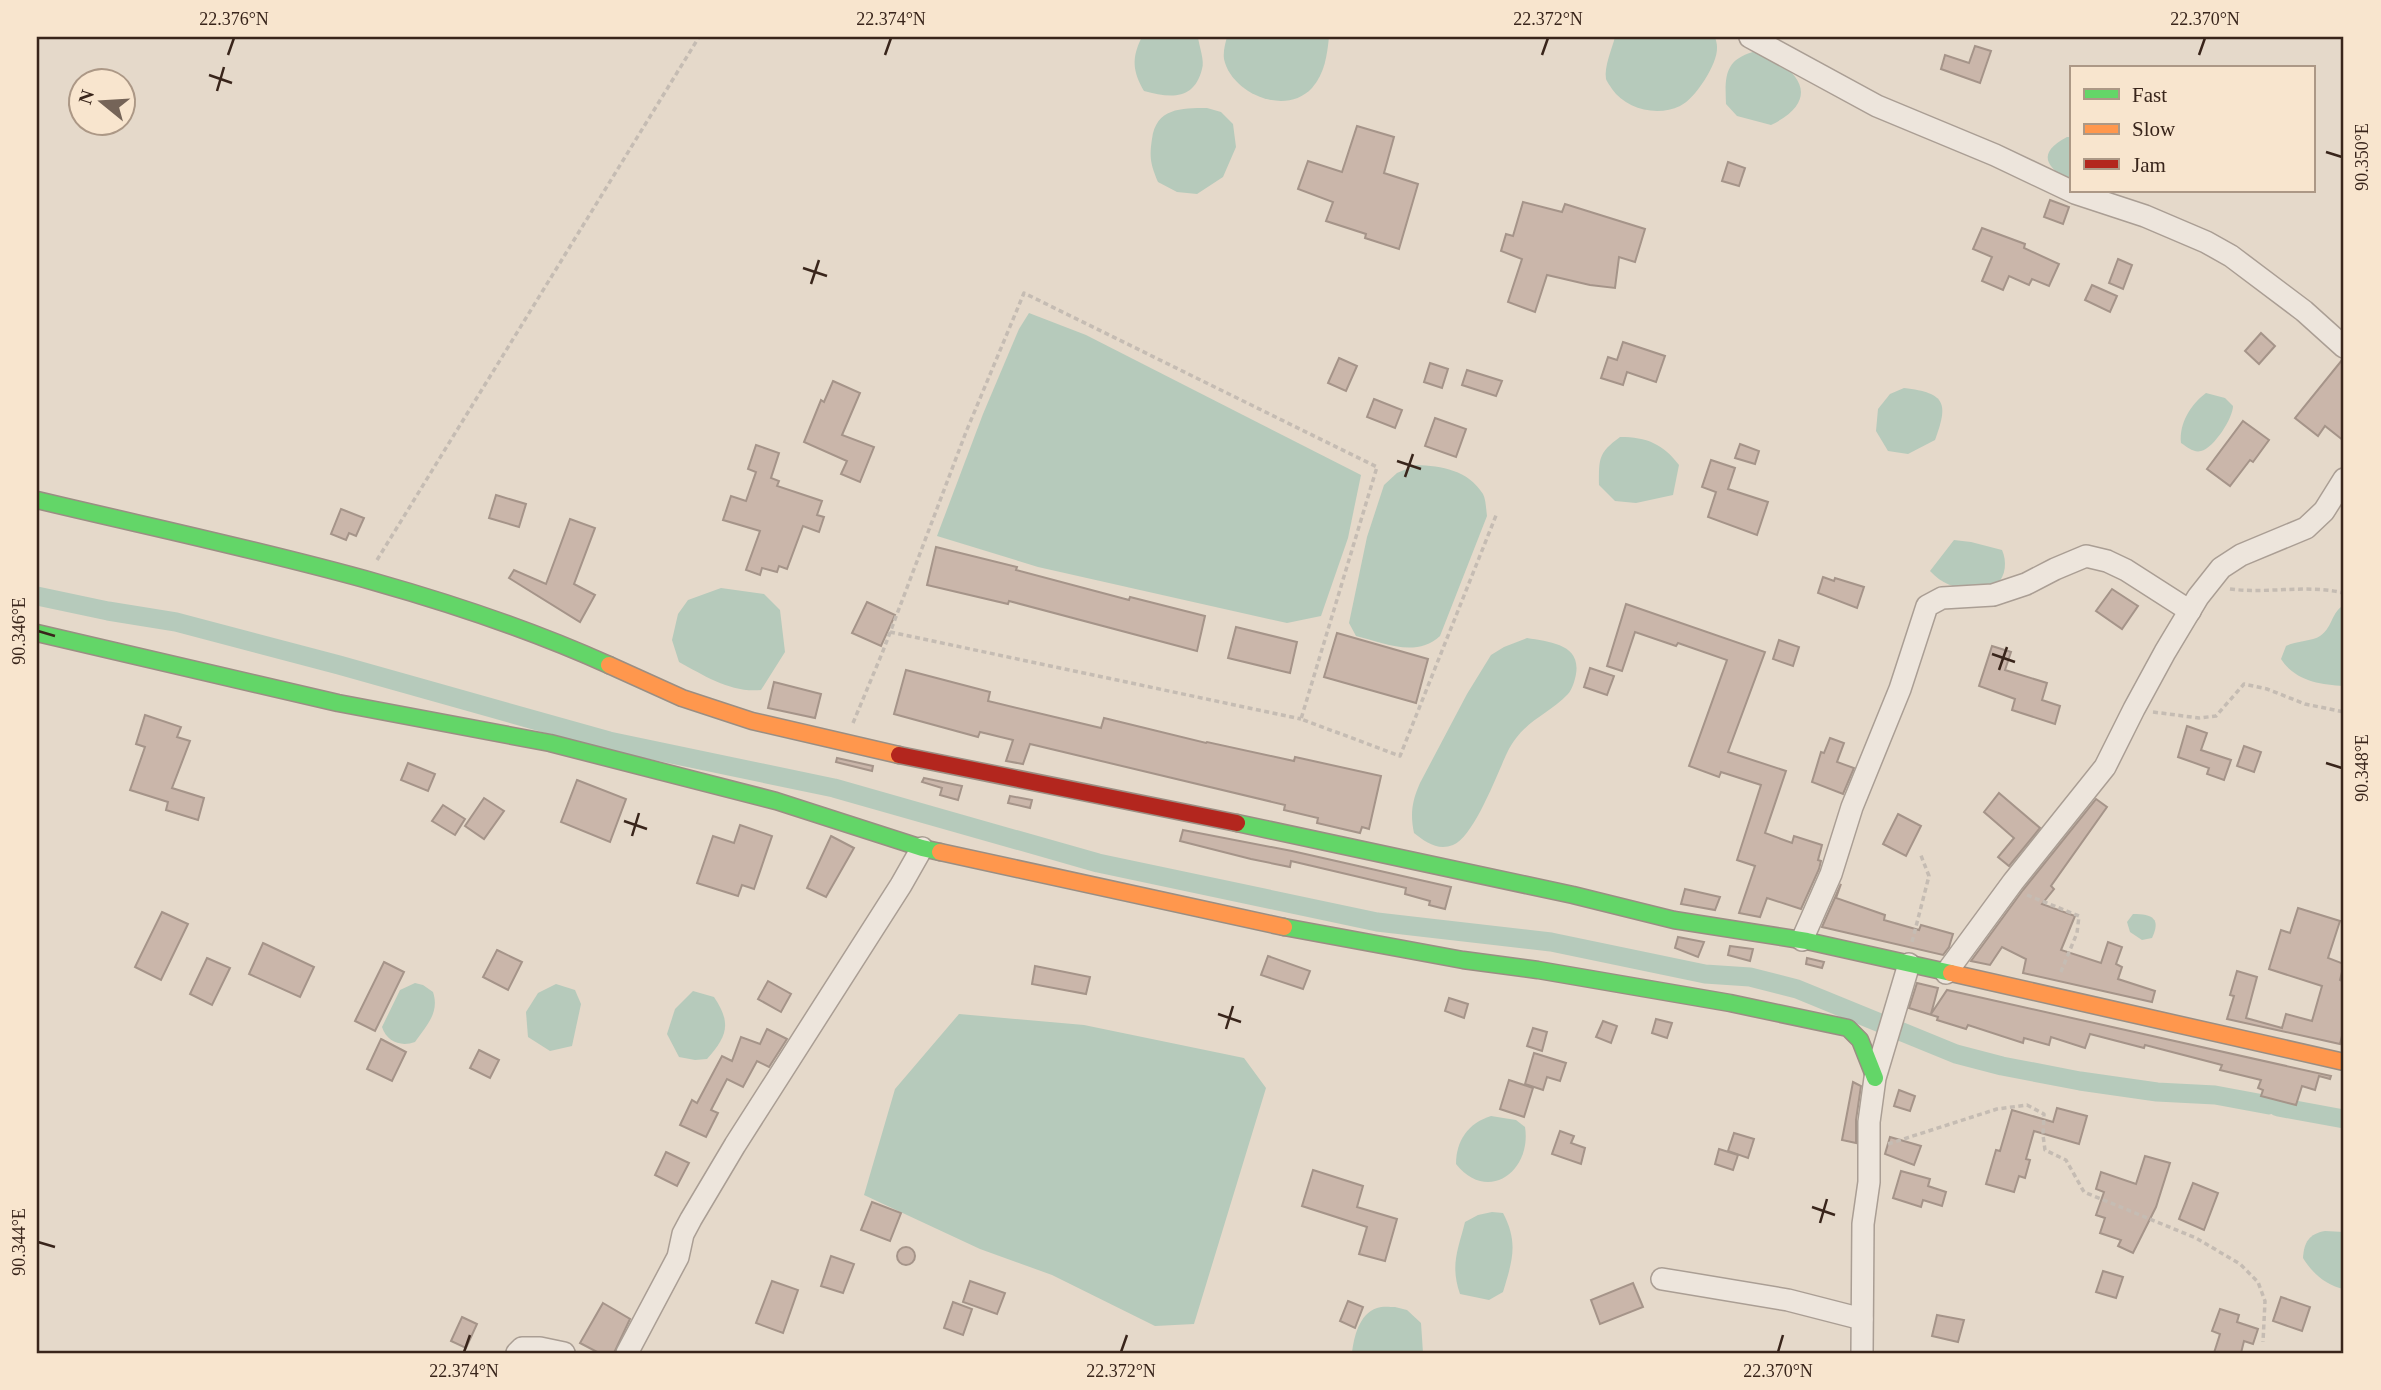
<svg xmlns="http://www.w3.org/2000/svg" width="2381" height="1390" viewBox="0 0 2381 1390" font-family="'Times New Roman',serif">
	<style>
		.water { fill: #b6cabb }
		.lines { fill: none; stroke-linecap: round; stroke-linejoin: round }
		.canal { stroke: #b6cabb; stroke-width: 19 }
		.building { fill: #cab6aa; stroke: #a59489; stroke-width: 2 }
		.street-casing { stroke: #aa9e94; stroke-width: 24 }
		.fast-casing { stroke: #9a8e83; stroke-width: 19 }
		.slow-casing { stroke: #9a8e83; stroke-width: 19 }
		.jam-casing { stroke: #9a8e83; stroke-width: 19 }
		.path { stroke: #c5bcb3; stroke-width: 3.5; stroke-dasharray: 5 3.5; stroke-linecap: butt }
		.street { stroke: #ede5dc; stroke-width: 21 }
		.fast { stroke: #63d668; stroke-width: 16 }
		.slow { stroke: #ff974d; stroke-width: 16 }
		.jam { stroke: #b3261e; stroke-width: 16 }
		.ticks { fill: none; stroke: #39251b; stroke-width: 2.5 }
		.neatline { fill: none; stroke: #39251b; stroke-width: 2.5 }
		.ticks-label { font-size: 18px; text-anchor: middle; fill: #39251b }
	</style>
	<rect width="100%" height="100%" fill="#e5d9ca"/>
	<g class="water">
		<path d="M 1142,37 L 1198,37 C 1199,46 1205,61 1202,69 C 1194,101 1170,98 1144,91 C 1133,72 1131,58 1142,37 Z"/>
		<path d="M 1227,37 L 1329,37 C 1327,55 1325,73 1312,88 C 1285,117 1231,93 1224,59 C 1223,52 1225,44 1227,37 Z"/>
		<path d="M 1615,37 L 1715,37 C 1716,40 1717,44 1717,47 C 1718,64 1695,99 1680,106 C 1657,117 1626,109 1612,89 C 1611,87 1607,82 1606,79 C 1604,66 1612,49 1615,37 Z"/>
		<path d="M 1753,52 C 1798,65 1825,99 1771,125 L 1737,116 L 1726,104 C 1725,78 1724,60 1753,52 Z"/>
		<path d="M 1207,108 L 1221,112 L 1233,124 L 1236,147 L 1223,177 L 1197,194 L 1177,192 L 1158,182 C 1151,165 1149,158 1152,139 C 1156,108 1181,108 1207,108 Z"/>
		<path d="M 2067,137 L 2071,137 L 2071,181 C 2046,168 2036,153 2067,137 Z"/>
		<polygon points="1029,313 1086,335 1361,475 1348,538 1321,616 1287,623 1038,567 937,536 983,414 1019,329"/>
		<path d="M 1904,388 C 1947,393 1948,404 1935,440 L 1908,454 L 1888,451 L 1876,431 L 1878,409 L 1890,394 Z"/>
		<path d="M 2206,393 L 2225,398 L 2233,406 C 2233,418 2214,448 2201,451 C 2194,453 2187,447 2181,443 C 2179,423 2191,404 2206,393 Z"/>
		<path d="M 1620,437 C 1647,437 1663,444 1679,465 L 1673,495 L 1636,503 L 1615,501 L 1599,485 C 1599,459 1598,453 1620,437 Z"/>
		<path d="M 1416,465 C 1442,466 1468,470 1483,494 C 1486,500 1486,509 1487,516 L 1440,636 C 1416,658 1384,643 1356,636 L 1349,623 L 1367,537 L 1384,485 L 1397,473 Z"/>
		<path d="M 1954,540 L 1971,542 L 2002,550 C 2007,561 2006,576 1997,584 C 1970,588 1952,594 1930,571 Z"/>
		<path d="M 721,588 L 764,594 L 780,610 L 785,652 L 761,690 C 731,693 705,676 679,662 L 672,640 L 678,614 L 688,600 Z"/>
		<path d="M 2341,607 L 2344,608 L 2344,686 C 2320,685 2295,681 2281,659 L 2286,646 C 2296,641 2313,641 2320,636 C 2332,628 2331,615 2341,607 Z"/>
		<path d="M 1527,638 C 1550,642 1581,644 1576,674 C 1575,680 1572,690 1568,694 C 1546,717 1523,720 1507,753 C 1497,774 1474,837 1453,845 C 1438,851 1425,842 1414,833 C 1410,814 1412,801 1420,783 L 1467,694 L 1491,655 L 1504,647 Z"/>
		<path d="M 2133,914 C 2153,914 2161,919 2152,938 L 2142,940 L 2130,932 L 2127,922 Z"/>
		<path d="M 415,983 L 423,985 L 433,992 C 440,1013 426,1026 415,1042 C 401,1047 387,1042 382,1027 L 400,990 Z"/>
		<polygon points="556,984 575,990 581,1004 572,1046 550,1051 528,1037 526,1012 538,993"/>
		<path d="M 693,991 L 714,997 C 732,1024 727,1036 707,1059 L 695,1060 L 679,1057 L 667,1034 L 675,1009 Z"/>
		<polygon points="959,1014 1084,1025 1244,1058 1266,1088 1194,1324 1155,1326 1052,1275 980,1249 864,1195 895,1089"/>
		<path d="M 1491,1116 L 1516,1120 L 1525,1127 C 1532,1171 1488,1204 1456,1164 C 1456,1141 1468,1123 1491,1116 Z"/>
		<path d="M 1492,1212 L 1503,1213 C 1519,1243 1512,1262 1503,1292 L 1489,1300 L 1460,1294 C 1450,1265 1458,1250 1465,1222 L 1478,1215 Z"/>
		<path d="M 2325,1231 L 2344,1232 L 2344,1289 C 2327,1286 2312,1273 2303,1258 C 2304,1242 2309,1234 2325,1231 Z"/>
		<path d="M 1395,1307 L 1407,1310 L 1421,1323 L 1423,1353 L 1352,1353 C 1354,1337 1359,1314 1377,1308 C 1382,1306 1390,1307 1395,1307 Z"/>
	</g>
	<g class="lines">
		<g class="canal">
			<polyline points="37,596 108,611 176,622 339,665 609,741 834,788 1098,863 1377,922 1551,942 1705,974 1750,977 1797,989 1956,1054 2002,1066 2080,1081 2157,1092 2215,1095 2269,1105"/>
			<polyline points="2278,1107 2344,1119"/>
		</g>
	</g>
	<g class="building">
		<polygon points="1975,46 1991,51 1980,83 1941,69 1945,55 1969,63"/>
		<polygon points="1357,126 1394,137 1384,173 1418,184 1399,249 1365,238 1366,234 1326,221 1333,202 1298,189 1308,161 1342,172"/>
		<polygon points="1728,162 1745,168 1739,186 1722,181"/>
		<polygon points="2050,200 2069,207 2063,224 2044,217"/>
		<polygon points="1523,202 1562,212 1565,204 1645,229 1635,262 1619,257 1615,288 1590,285 1547,275 1535,312 1508,302 1522,259 1501,251 1506,234 1513,236"/>
		<polygon points="1982,228 2025,244 2024,248 2059,264 2049,286 2032,279 2029,285 2009,276 2003,290 1982,281 1992,257 1973,249"/>
		<polygon points="2118,259 2132,265 2123,289 2109,283"/>
		<polygon points="2092,285 2117,296 2110,312 2085,300"/>
		<polygon points="2261,333 2275,346 2259,364 2245,351"/>
		<polygon points="1623,342 1665,356 1656,382 1627,372 1623,385 1601,378 1608,357 1617,360"/>
		<polygon points="1339,358 1357,366 1346,391 1328,383"/>
		<polygon points="2342,360 2344,360 2344,441 2325,426 2318,436 2295,418"/>
		<polygon points="1430,363 1448,369 1442,388 1424,382"/>
		<polygon points="1467,370 1502,381 1496,396 1462,385"/>
		<polygon points="833,381 860,393 842,435 874,447 860,482 841,474 847,461 804,442 821,400 824,402"/>
		<polygon points="1374,399 1402,410 1395,428 1367,417"/>
		<polygon points="1435,418 1466,429 1456,457 1425,446"/>
		<polygon points="2243,421 2269,440 2253,462 2250,460 2230,486 2207,469"/>
		<polygon points="1740,444 1759,451 1755,464 1735,458"/>
		<polygon points="756,445 779,453 771,478 779,481 777,486 822,501 817,515 824,517 819,532 803,526 787,569 779,566 777,572 762,568 760,575 746,570 760,531 723,520 731,496 746,501 756,472 748,469"/>
		<polygon points="1711,460 1735,468 1728,489 1768,502 1757,535 1708,517 1716,492 1702,487"/>
		<polygon points="496,495 526,504 519,527 489,518"/>
		<polygon points="341,509 364,518 356,536 349,533 346,540 331,534"/>
		<polygon points="570,519 595,528 574,584 595,595 580,622 509,578 514,570 546,584"/>
		<polygon points="936,547 1017,567 1016,570 1129,600 1130,597 1205,616 1197,651 1009,601 1008,604 927,585"/>
		<polygon points="1823,577 1834,581 1835,578 1864,587 1857,608 1818,593"/>
		<polygon points="2112,589 2138,606 2122,629 2096,611"/>
		<polygon points="867,602 895,615 881,646 852,633"/>
		<polygon points="1626,604 1765,652 1728,752 1786,771 1765,833 1792,843 1794,836 1822,845 1818,860 1821,861 1819,869 1801,909 1767,898 1760,917 1739,913 1755,866 1737,860 1761,785 1721,772 1719,777 1689,766 1727,660 1678,643 1676,646 1635,632 1622,671 1607,666"/>
		<polygon points="1236,627 1297,642 1290,673 1228,658"/>
		<polygon points="1337,633 1428,659 1416,703 1324,677"/>
		<polygon points="1779,640 1799,647 1793,666 1773,659"/>
		<polygon points="1992,646 2011,652 2005,670 2047,683 2042,700 2060,706 2055,724 2012,710 2015,699 1979,686"/>
		<polygon points="1590,668 1614,676 1607,695 1584,687"/>
		<polygon points="906,670 990,692 988,701 1101,728 1104,718 1206,743 1207,742 1294,761 1295,757 1381,776 1369,829 1362,827 1360,833 1317,823 1318,818 1284,810 1285,805 1030,744 1023,764 1006,761 1013,740 980,732 978,737 894,714"/>
		<polygon points="774,682 821,694 815,718 768,708"/>
		<polygon points="145,715 181,727 177,737 190,741 172,788 204,798 198,820 166,810 168,802 130,790 145,747 136,744"/>
		<polygon points="2187,726 2207,733 2201,750 2231,760 2224,780 2207,774 2209,768 2178,757"/>
		<polygon points="1830,738 1844,743 1837,762 1854,768 1843,794 1812,782 1821,752 1824,753"/>
		<polygon points="2244,746 2261,752 2254,772 2237,766"/>
		<polygon points="837,758 873,766 872,771 836,762"/>
		<polygon points="408,763 435,774 428,791 401,780"/>
		<polygon points="924,778 962,786 958,800 940,795 942,788 922,782"/>
		<polygon points="577,780 626,799 610,842 561,822"/>
		<polygon points="1999,793 2040,828 2009,866 1998,857 2014,838 1984,812"/>
		<polygon points="1010,796 1032,800 1030,808 1008,803"/>
		<polygon points="484,798 504,811 484,839 465,826"/>
		<polygon points="2096,799 2107,807 2051,886 2054,889 2042,904 2075,916 2061,950 2101,963 2108,942 2122,947 2116,964 2122,967 2118,979 2155,991 2152,1002 2023,973 2026,959 2002,947 1990,965 1971,961 2023,890"/>
		<polygon points="443,805 465,819 455,835 432,821"/>
		<polygon points="1898,814 1921,826 1906,856 1883,844"/>
		<polygon points="740,825 772,836 754,889 742,885 738,896 697,883 713,836 734,843"/>
		<polygon points="1183,830 1292,851 1451,887 1445,909 1429,905 1430,901 1405,894 1406,888 1291,861 1290,867 1251,859 1180,841"/>
		<polygon points="831,836 854,848 826,897 807,888"/>
		<polygon points="1841,884 1836,898 1885,915 1884,920 1919,930 1921,925 1953,934 1949,947 1943,955 1822,927"/>
		<polygon points="1685,889 1720,897 1715,910 1681,904"/>
		<polygon points="2298,908 2340,921 2328,958 2344,964 2340,980 2344,982 2344,1028 2340,1044 2227,1019 2234,996 2230,995 2237,971 2257,977 2246,1018 2282,1028 2286,1014 2312,1021 2322,986 2269,969 2281,930 2290,933"/>
		<polygon points="162,912 188,924 161,980 135,967"/>
		<polygon points="1678,937 1704,942 1698,957 1675,948"/>
		<polygon points="263,943 314,967 300,997 249,974"/>
		<polygon points="1730,946 1753,949 1750,961 1728,955"/>
		<polygon points="497,950 522,962 508,990 483,977"/>
		<polygon points="1268,956 1310,971 1303,989 1261,975"/>
		<polygon points="207,958 230,968 212,1005 190,994"/>
		<polygon points="1807,958 1824,962 1822,968 1806,964"/>
		<polygon points="384,962 404,972 375,1031 355,1021"/>
		<polygon points="1035,966 1090,977 1086,994 1032,984"/>
		<polygon points="768,981 791,994 781,1012 758,999"/>
		<polygon points="1917,983 1938,988 1931,1014 1947,990 2331,1076 2330,1079 2319,1076 2315,1090 2302,1086 2296,1105 2261,1096 2263,1090 2258,1088 2261,1080 2220,1070 2222,1065 2145,1045 2144,1048 2090,1034 2085,1048 2051,1037 2049,1045 2024,1038 2023,1043 1968,1025 1966,1029 1937,1020 1938,1017 1909,1008"/>
		<polygon points="1449,998 1468,1004 1464,1018 1445,1011"/>
		<polygon points="1656,1019 1672,1023 1667,1038 1652,1033"/>
		<polygon points="1603,1021 1617,1026 1611,1043 1596,1037"/>
		<polygon points="1533,1028 1547,1032 1542,1051 1527,1046"/>
		<polygon points="767,1029 787,1039 769,1067 757,1061 743,1087 727,1079 711,1110 718,1113 706,1137 680,1125 692,1100 697,1103 722,1056 732,1061 741,1037 760,1044"/>
		<polygon points="381,1039 406,1052 392,1081 367,1069"/>
		<polygon points="479,1050 499,1060 490,1078 470,1068"/>
		<polygon points="1534,1053 1566,1063 1560,1081 1547,1077 1543,1090 1525,1084"/>
		<polygon points="1509,1080 1533,1088 1524,1117 1500,1109"/>
		<polygon points="1853,1082 1861,1086 1856,1120 1856,1143 1842,1140"/>
		<polygon points="1899,1090 1915,1096 1910,1111 1894,1106"/>
		<polygon points="2057,1108 2087,1116 2079,1144 2034,1131 2026,1159 2030,1160 2025,1178 2019,1176 2014,1192 1986,1184 1996,1150 2000,1151 2012,1110 2053,1122"/>
		<polygon points="1560,1131 1574,1136 1571,1143 1585,1148 1581,1164 1552,1154"/>
		<polygon points="1734,1133 1754,1139 1748,1158 1728,1151"/>
		<polygon points="1890,1137 1921,1146 1914,1165 1885,1154"/>
		<polygon points="1719,1149 1738,1155 1733,1170 1715,1164"/>
		<polygon points="666,1152 689,1163 677,1186 655,1175"/>
		<polygon points="2145,1156 2170,1163 2156,1207 2133,1253 2118,1246 2121,1240 2100,1233 2105,1218 2096,1215 2104,1192 2096,1189 2101,1172 2136,1184"/>
		<polygon points="1313,1170 1363,1186 1357,1207 1397,1219 1385,1261 1359,1254 1367,1227 1302,1206"/>
		<polygon points="1901,1171 1930,1179 1928,1186 1946,1192 1942,1206 1923,1200 1921,1207 1893,1198"/>
		<polygon points="2193,1183 2218,1193 2204,1230 2179,1219"/>
		<polygon points="872,1202 901,1213 890,1241 861,1230"/>
		<circle cx="906" cy="1256" r="9"/>
		<polygon points="831,1256 854,1264 843,1293 821,1286"/>
		<polygon points="2103,1271 2123,1277 2116,1298 2096,1292"/>
		<polygon points="772,1281 798,1290 783,1333 756,1323"/>
		<polygon points="970,1281 1005,1293 997,1314 963,1302"/>
		<polygon points="1633,1283 1643,1307 1600,1324 1591,1300"/>
		<polygon points="2281,1297 2310,1307 2302,1331 2273,1321"/>
		<polygon points="1348,1301 1363,1307 1355,1328 1340,1321"/>
		<polygon points="953,1302 972,1309 963,1335 944,1328"/>
		<polygon points="603,1303 630,1319 614,1353 599,1353 580,1343"/>
		<polygon points="2220,1309 2239,1315 2237,1322 2258,1329 2253,1344 2244,1341 2241,1353 2214,1353 2220,1334 2212,1331"/>
		<polygon points="1937,1315 1964,1320 1958,1342 1932,1336"/>
		<polygon points="462,1317 477,1324 466,1348 451,1341"/>
	</g>
	<g class="lines">
		<defs>
			<g id="street">
				<polyline points="1750,37 1877,106 1995,155 2075,193 2145,216 2206,242 2231,256 2304,311 2344,347"/>
				<polyline points="1802,940 1831,874 1852,807 1900,689 1927,606 1942,598 1993,595 2026,584 2055,569 2086,556 2107,561 2126,570 2190,611"/>
				<polyline points="1946,973 2013,882 2105,767 2134,709 2165,652 2198,597 2221,568 2241,555 2306,528 2324,511 2344,479"/>
				<polyline points="1662,1279 1788,1300 1862,1319"/>
				<polyline points="517,1353 522,1348 540,1348 564,1353"/>
				<polyline points="627,1353 678,1257 683,1234 691,1219 735,1145 901,885 922,848"/>
				<polyline points="1862,1353 1863,1224 1869,1182 1869,1122 1875,1078 1909,964"/>
			</g>
			<g id="fast">
				<path d="M 37,500 C 230,546 427,583 609,665"/>
				<polyline points="37,633 338,703 550,743 776,801 922,848 940,852"/>
				<polyline points="1237,823 1573,895 1674,920 1807,941 1951,973"/>
				<polyline points="1284,927 1463,960 1538,970 1730,1003 1848,1028 1860,1040 1875,1078"/>
			</g>
			<g id="slow">
				<polyline points="609,665 682,698 752,721 899,755"/>
				<polyline points="940,852 1284,927"/>
				<polyline points="1951,973 2344,1062"/>
			</g>
			<polyline id="jam" points="899,755 1237,823"/>
		</defs>
		<use href="#street" class="street-casing"/>
		<use href="#fast" class="fast-casing"/>
		<use href="#slow" class="slow-casing"/>
		<use href="#jam" class="jam-casing"/>
		<g class="path">
			<polyline points="377,560 699,37"/>
			<path d="M 2230,589 C 2268,594 2306,584 2344,593"/>
			<polyline points="890,632 1301,719"/>
			<polyline points="2153,712 2199,718 2216,716 2244,684 2267,689 2305,704 2344,712"/>
			<polyline points="853,723 883,651 966,432 1024,293 1377,467 1301,719 1400,756 1497,513"/>
			<polyline points="2027,895 2079,916 2077,933 2060,974"/>
			<polyline points="1912,942 1929,876 1920,853"/>
			<polyline points="1888,1144 1997,1109 2027,1105 2044,1114 2043,1135 2045,1150 2066,1160 2084,1192 2196,1238 2240,1264 2258,1282 2265,1301 2263,1342"/>
		</g>
		<use href="#street" class="street"/>
		<use href="#fast" class="fast"/>
		<use href="#slow" class="slow"/>
		<use href="#jam" class="jam"/>
	</g>
	<path class="ticks" d="M 228,55 L 234,38M 885,55 L 891,38M 1542,55 L 1548,38M 2199,55 L 2205,38M 209,75 L 232,83M 217,91 L 224,67M 2326,152 L 2342,157M 803,268 L 827,276M 811,284 L 819,260M 1397,461 L 1421,469M 1405,477 L 1413,454M 38,631 L 55,636M 1992,654 L 2015,662M 1999,670 L 2007,647M 2326,763 L 2342,768M 624,821 L 647,829M 632,836 L 639,813M 1218,1014 L 1241,1022M 1226,1029 L 1233,1006M 1812,1207 L 1835,1215M 1820,1223 L 1827,1199M 38,1242 L 55,1247M 464,1352 L 470,1335M 1121,1352 L 1127,1335M 1778,1352 L 1783,1335"/>
	<rect width="2381" height="1390" fill="none" stroke="#f8e5ce" stroke-width="77"/>
	<rect x="2070" y="66" width="245" height="126" fill="#f8e5ce" stroke="#ac9886" stroke-width="2"/>
	<rect x="2084" y="89" width="35" height="10" fill="#63d668" stroke="#ac9886" stroke-width="2"/>
	<text x="2132" y="102" font-size="21" fill="#39251b">Fast</text>
	<rect x="2084" y="124" width="35" height="10" fill="#ff974d" stroke="#ac9886" stroke-width="2"/>
	<text x="2132" y="136" font-size="21" fill="#39251b">Slow</text>
	<rect x="2084" y="159" width="35" height="10" fill="#b3261e" stroke="#ac9886" stroke-width="2"/>
	<text x="2132" y="172" font-size="21" fill="#39251b">Jam</text>
	<g transform="translate(102 102) rotate(288)"><circle r="33" fill="#f8e5ce" stroke="#ac9886" stroke-width="2"/>
	<path d="M0-5L12 26L0 18L-12 26Z" fill="#756458"/>
	<text y="-10" font-size="19" font-weight="bold" text-anchor="middle" fill="#39251b">N</text>
	</g>
	<rect x="38" y="38" width="2304" height="1314" class="neatline"/>
	<g class="ticks-label">
		<text x="234" y="25">22.376°N</text>
		<text x="891" y="25">22.374°N</text>
		<text x="1548" y="25">22.372°N</text>
		<text x="2205" y="25">22.370°N</text>
		<text transform="translate(2362 157) rotate(-90)" y="6">90.350°E</text>
		<text transform="translate(19 631) rotate(-90)" y="6">90.346°E</text>
		<text transform="translate(2362 768) rotate(-90)" y="6">90.348°E</text>
		<text transform="translate(19 1242) rotate(-90)" y="6">90.344°E</text>
		<text x="464" y="1377">22.374°N</text>
		<text x="1121" y="1377">22.372°N</text>
		<text x="1778" y="1377">22.370°N</text>
	</g>
</svg>
